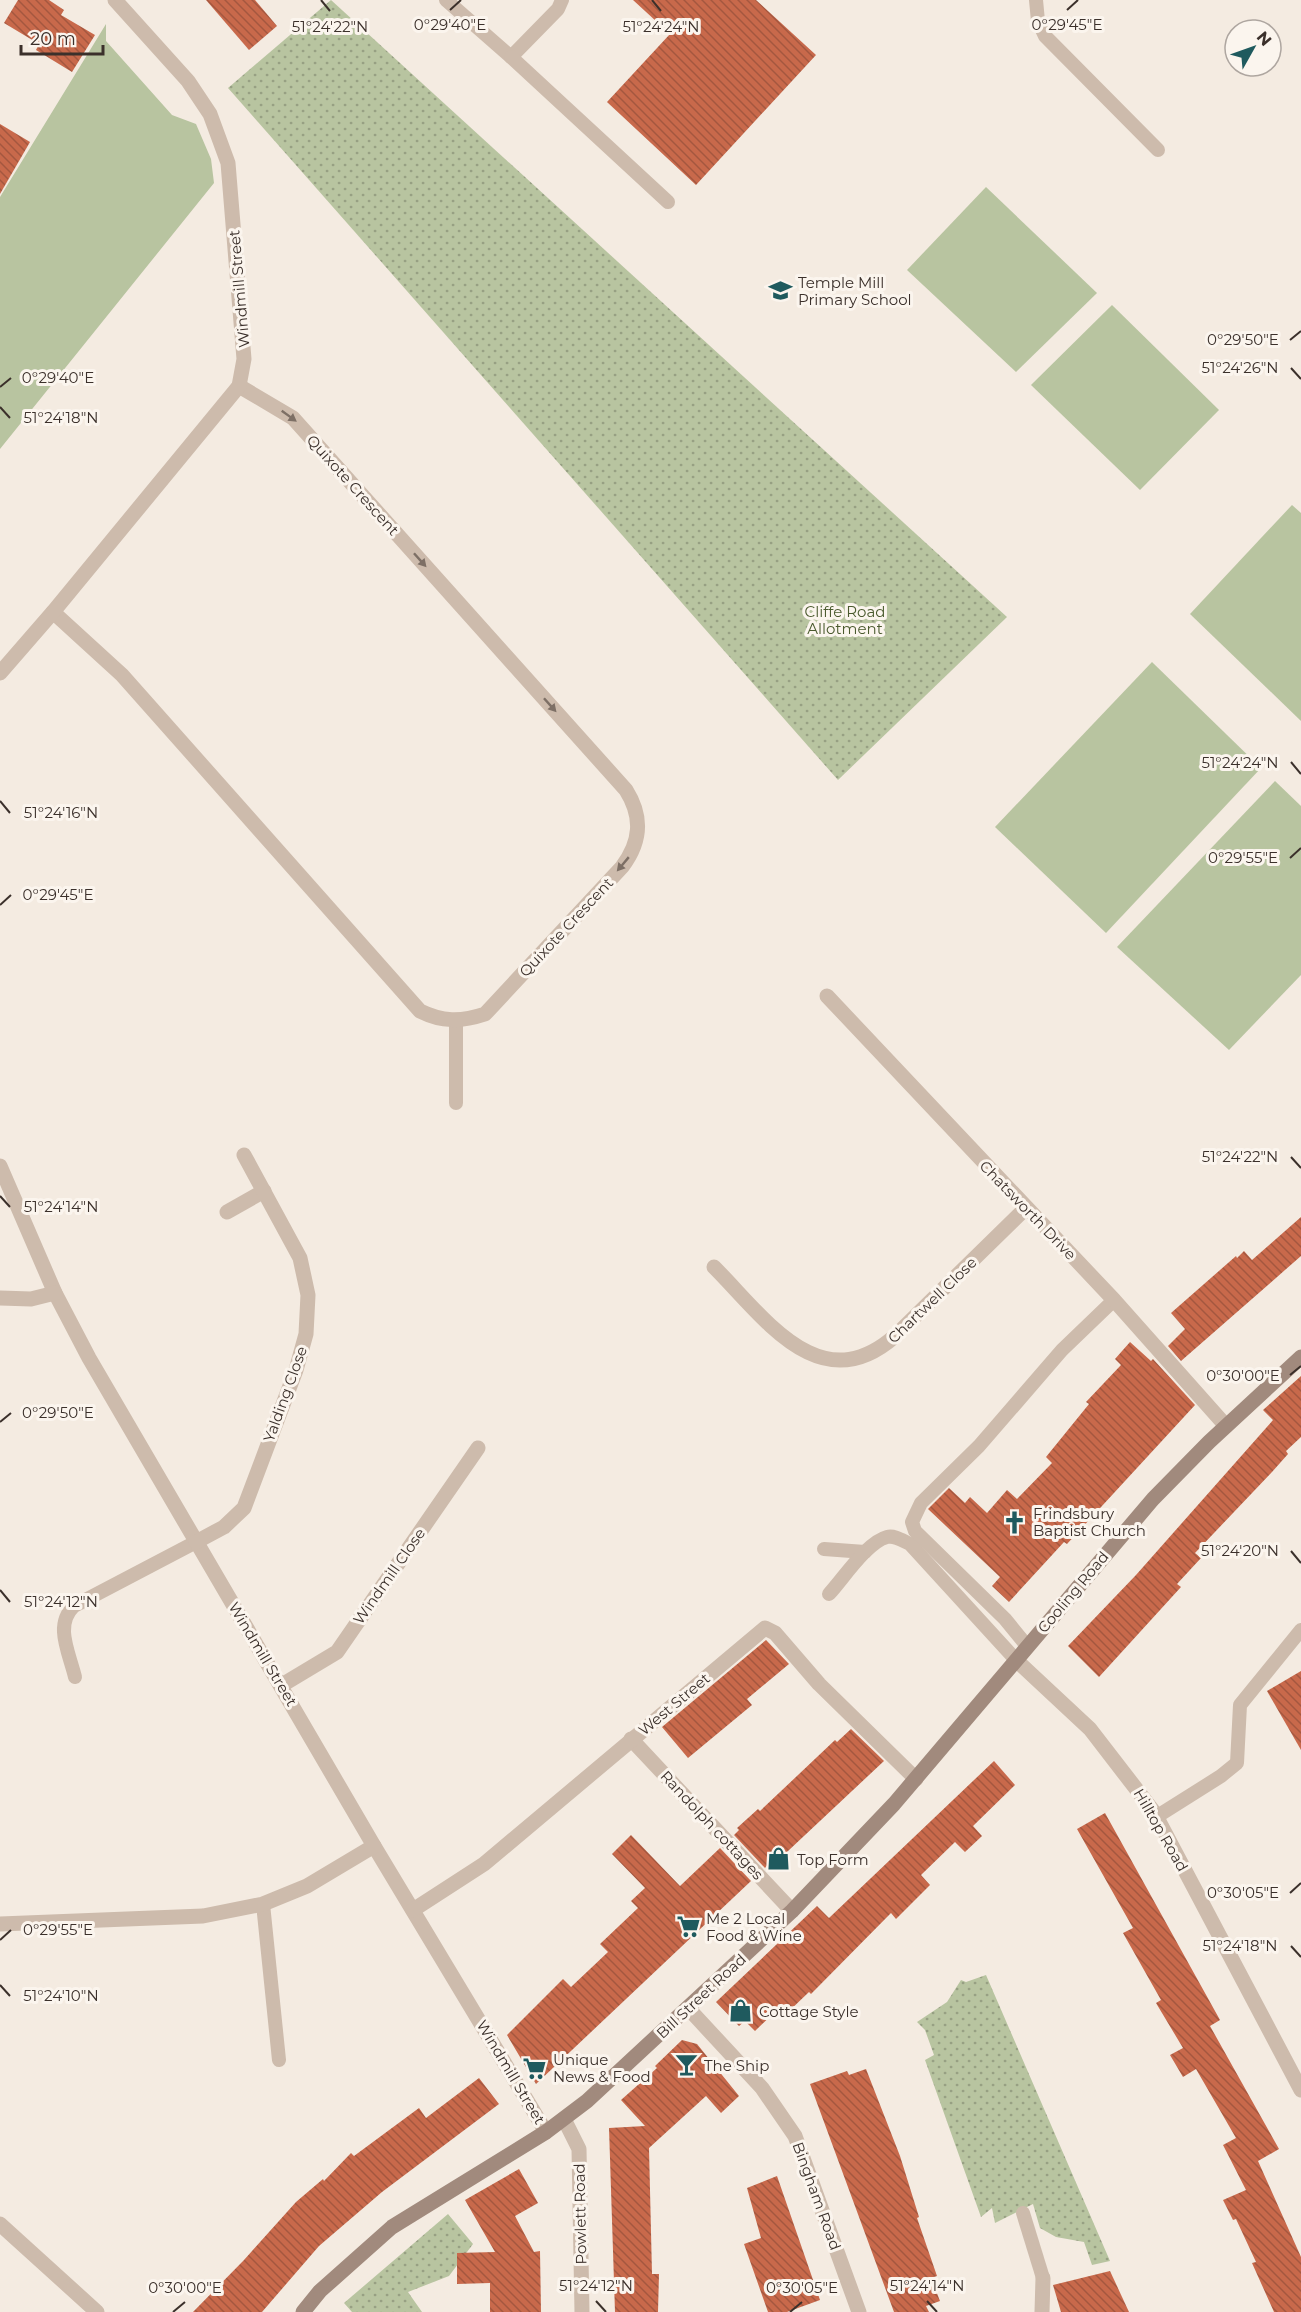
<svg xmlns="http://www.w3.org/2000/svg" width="1301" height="2312" viewBox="0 0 1301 2312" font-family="Montserrat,sans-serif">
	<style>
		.grass { fill: url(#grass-dots) }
		.park { fill: #b8c4a0 }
		.building { fill: url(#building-back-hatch) }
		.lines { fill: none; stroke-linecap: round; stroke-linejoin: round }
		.service { stroke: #cdbbac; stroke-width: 14 }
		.minor { stroke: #cdbbac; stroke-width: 15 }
		.secondary { stroke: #a18a7d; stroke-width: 15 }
		.oneway { fill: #7d6f65 }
		.ticks { fill: none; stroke: #3b302b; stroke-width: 2 }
		.labels { text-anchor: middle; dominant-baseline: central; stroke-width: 6; stroke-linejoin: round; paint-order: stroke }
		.poi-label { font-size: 15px; fill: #3b302b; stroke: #fbf5ee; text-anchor: start }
		.street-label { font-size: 15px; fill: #3b302b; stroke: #fbf5ee }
		.park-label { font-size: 15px; fill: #4a5a2e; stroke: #fbf5ee }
		.ticks-label { font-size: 15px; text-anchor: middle; fill: #3b302b; stroke: #fbf5ee; stroke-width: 6; stroke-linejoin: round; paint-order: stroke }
	</style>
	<defs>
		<pattern id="grass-dots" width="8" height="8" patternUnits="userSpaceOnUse" patternTransform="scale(1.5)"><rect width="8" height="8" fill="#b8c4a0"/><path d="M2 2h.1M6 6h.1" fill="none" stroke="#97a083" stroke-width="1.8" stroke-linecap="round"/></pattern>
		<pattern id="building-back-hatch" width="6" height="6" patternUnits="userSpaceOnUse" patternTransform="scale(1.5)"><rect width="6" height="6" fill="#c8694b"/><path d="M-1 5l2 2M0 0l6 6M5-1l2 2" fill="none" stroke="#a4573f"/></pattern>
	</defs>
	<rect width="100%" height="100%" fill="#f4ebe1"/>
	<g class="grass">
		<polygon points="331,0 1007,617 838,780 228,88"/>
		<polygon points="986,1975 1110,2261 1092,2265 1084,2242 1056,2237 1040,2228 1033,2204 995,2223 992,2208 981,2217 925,2060 934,2055 925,2030 917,2022 947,2002 961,1980 966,1982"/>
		<polygon points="448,2214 473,2244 449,2276 408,2292 422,2312 352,2312 344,2303"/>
	</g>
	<g class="park">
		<polygon points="106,24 106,41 172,115 196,124 211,159 214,183 0,449 0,197"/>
		<polygon points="986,187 1097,293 1016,372 907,270"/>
		<polygon points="1112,305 1219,410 1140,490 1031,385"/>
		<polygon points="1292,505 1301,513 1301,721 1190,614"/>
		<polygon points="1152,662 1261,768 1106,933 995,827"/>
		<polygon points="1275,781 1301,806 1301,975 1229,1050 1117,947"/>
	</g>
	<g class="building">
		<polygon points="18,0 49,0 64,10 61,15 95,35 72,72 36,50 39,44 4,23"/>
		<polygon points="206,0 255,0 277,26 249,50"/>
		<polygon points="633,0 756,0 816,55 696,185 607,102 670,34"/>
		<polygon points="0,124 30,142 0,194"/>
		<polygon points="1301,1217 1301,1256 1181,1361 1168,1346 1185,1329 1171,1313 1236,1256 1237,1258 1244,1251 1252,1260"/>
		<polygon points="1130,1342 1151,1361 1153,1359 1195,1405 1067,1544 1064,1542 1009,1602 992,1586 1000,1577 928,1509 949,1488 965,1503 970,1497 987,1513 1007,1490 1017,1499 1052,1463 1046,1457 1089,1404 1086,1402 1121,1365 1115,1359"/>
		<polygon points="1301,1376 1301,1437 1286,1451 1288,1454 1272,1472 1195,1553 1201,1558 1177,1584 1181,1587 1099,1677 1068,1646 1136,1575 1273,1420 1263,1410"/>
		<polygon points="766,1640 789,1664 747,1699 752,1705 688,1758 662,1727"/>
		<polygon points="1301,1671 1301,1750 1267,1691"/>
		<polygon points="851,1729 884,1761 772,1866 769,1863 765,1868 734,1835 739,1830 737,1828 758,1809 760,1811 835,1740 837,1742"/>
		<polygon points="994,1761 1015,1785 973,1826 982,1836 965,1852 955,1842 921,1875 930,1885 896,1919 891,1913 811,1994 809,1992 786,2014 780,2007 755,2031 745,2021 739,2026 716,2002 817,1906 829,1918"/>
		<polygon points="1105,1813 1220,2020 1210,2026 1279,2149 1258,2161 1301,2257 1301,2312 1274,2312 1252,2263 1256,2262 1236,2219 1233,2220 1223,2200 1246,2190 1223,2145 1236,2138 1196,2069 1183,2077 1170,2055 1183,2048 1156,2003 1161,2000 1123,1933 1133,1928 1077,1829"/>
		<polygon points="631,1835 680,1886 720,1848 751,1881 536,2084 507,2035 563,1979 571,1987 608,1952 600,1944 638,1908 631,1901 645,1888 612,1854"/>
		<polygon points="682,2040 697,2044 739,2096 721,2113 706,2096 649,2148 652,2274 659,2274 658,2312 615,2312 609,2128 645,2126 621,2100 657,2068 655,2066"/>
		<polygon points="866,2069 900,2156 919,2217 917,2218 937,2276 931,2278 940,2301 926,2306 929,2312 894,2312 810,2084 847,2071 849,2075"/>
		<polygon points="479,2078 499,2104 382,2192 319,2246 262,2312 193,2312 244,2260 296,2202 323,2179 324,2181 351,2153 354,2156 419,2108 426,2118"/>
		<polygon points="519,2169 538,2203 515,2216 534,2252 540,2251 541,2312 490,2312 490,2283 457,2284 457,2253 495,2252 465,2200"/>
		<polygon points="777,2176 820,2300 787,2312 768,2312 744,2244 761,2238 747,2188"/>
		<polygon points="1110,2271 1129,2312 1061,2312 1053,2285"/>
	</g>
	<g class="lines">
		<g class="service">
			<polyline points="446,0 511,57 558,9 562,0"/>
			<polyline points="1036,0 1038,21 1045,36 1158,150"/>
			<polyline points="511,57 668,202"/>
			<polyline points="456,1021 456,1103"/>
			<polyline points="824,1549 865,1552"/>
			<path d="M 829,1594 C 843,1579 867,1542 887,1537 C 895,1535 903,1541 910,1544 L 1016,1660"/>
			<polyline points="1027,1646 1005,1619 915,1531 912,1522 921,1503 979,1446 1062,1350 1114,1300"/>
			<path d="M 75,1677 C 69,1652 54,1625 74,1606 L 196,1542"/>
			<polyline points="1156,1817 1221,1776 1237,1763 1240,1705 1301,1630"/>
			<polyline points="263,1904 279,2060"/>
			<polyline points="1023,2213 1043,2278"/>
		</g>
		<g class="minor">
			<path d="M 53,612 L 122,675 L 420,1011 C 442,1022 461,1022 485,1014 L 622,867 C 641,842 643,817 626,790 L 293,418 L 239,386"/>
			<polyline points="0,673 53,612 239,386 244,359 228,163 210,114 188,81 115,0"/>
			<polyline points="827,996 1114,1300 1226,1426"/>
			<polyline points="0,1166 55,1293 89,1358 374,1846 546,2132"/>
			<polyline points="227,1212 264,1191"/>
			<path d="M 714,1267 C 764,1317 820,1402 895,1336 L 1026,1208"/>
			<polyline points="0,1298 31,1299 55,1293"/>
			<polyline points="196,1542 224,1527 244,1508 296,1370 306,1334 308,1295 300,1258 244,1155"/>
			<polyline points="1016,1660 1090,1729 1154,1812 1301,2090"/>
			<polyline points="282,1685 337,1652 478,1448"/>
			<polyline points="631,1739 792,1911"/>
			<polyline points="413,1910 484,1864 765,1628 775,1633 819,1684 916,1779"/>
			<polyline points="0,1924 203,1916 263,1904 307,1886 374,1846"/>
			<polyline points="688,2008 762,2088 795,2136 859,2312"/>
			<polyline points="564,2119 579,2149 582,2312"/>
			<polyline points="0,2224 97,2312"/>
			<polyline points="1042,2312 1043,2278"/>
		</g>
		<polyline class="secondary" points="303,2312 320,2291 392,2227 546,2132 587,2101 792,1911 894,1804 1153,1499 1209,1442 1301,1357"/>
	</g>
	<defs><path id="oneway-solid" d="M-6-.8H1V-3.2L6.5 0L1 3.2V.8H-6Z" transform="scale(1.5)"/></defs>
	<g class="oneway">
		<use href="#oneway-solid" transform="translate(289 416) rotate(36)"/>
		<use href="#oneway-solid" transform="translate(420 560) rotate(48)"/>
		<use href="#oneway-solid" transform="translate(550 705) rotate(48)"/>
		<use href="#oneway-solid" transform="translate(623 864) rotate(130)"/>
	</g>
	<path class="ticks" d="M 321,0 L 330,11M 652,0 L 661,11M 450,10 L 461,0M 1067,10 L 1078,0M 1290,340 L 1301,331M 1291,368 L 1301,379M 0,387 L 11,378M 0,407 L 10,418M 1291,762 L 1301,774M 0,801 L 10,813M 1290,858 L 1301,848M 0,905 L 11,895M 1291,1157 L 1301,1168M 0,1196 L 10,1207M 1290,1375 L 1301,1366M 0,1422 L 11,1413M 1291,1551 L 1301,1563M 0,1590 L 10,1602M 1290,1893 L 1301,1883M 0,1940 L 11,1930M 1291,1946 L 1301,1957M 0,1985 L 10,1996M 596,2301 L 606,2312M 927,2301 L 937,2312M 173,2312 L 185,2302M 790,2312 L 802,2302"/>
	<defs>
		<symbol id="school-bare" viewBox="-9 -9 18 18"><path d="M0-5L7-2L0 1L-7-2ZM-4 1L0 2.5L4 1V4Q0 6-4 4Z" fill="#1f5a5e" stroke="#fbf5ee" stroke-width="2.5" paint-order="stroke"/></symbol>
		<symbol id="church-bare" viewBox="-9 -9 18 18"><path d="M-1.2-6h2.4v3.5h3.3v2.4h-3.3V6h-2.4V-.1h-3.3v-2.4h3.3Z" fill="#1f5a5e" stroke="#fbf5ee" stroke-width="2.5" paint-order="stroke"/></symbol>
		<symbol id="shop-bare" viewBox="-9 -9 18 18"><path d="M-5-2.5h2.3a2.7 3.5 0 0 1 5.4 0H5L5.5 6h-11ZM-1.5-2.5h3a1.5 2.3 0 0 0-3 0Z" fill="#1f5a5e" stroke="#fbf5ee" stroke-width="2.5" paint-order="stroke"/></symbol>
		<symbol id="supermarket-bare" viewBox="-9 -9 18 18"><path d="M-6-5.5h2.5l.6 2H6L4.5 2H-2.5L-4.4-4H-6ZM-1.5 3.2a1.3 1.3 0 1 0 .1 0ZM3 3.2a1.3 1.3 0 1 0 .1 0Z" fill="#1f5a5e" stroke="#fbf5ee" stroke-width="2.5" paint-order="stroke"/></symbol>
		<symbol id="bar-bare" viewBox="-9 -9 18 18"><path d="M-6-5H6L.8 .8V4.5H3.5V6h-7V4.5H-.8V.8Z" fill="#1f5a5e" stroke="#fbf5ee" stroke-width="2.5" paint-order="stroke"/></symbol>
	</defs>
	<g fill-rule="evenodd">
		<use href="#school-bare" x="764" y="274" width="33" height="33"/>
		<use href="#church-bare" x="998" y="1506" width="33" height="33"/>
		<use href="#shop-bare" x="762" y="1842" width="33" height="33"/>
		<use href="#supermarket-bare" x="672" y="1910" width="33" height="33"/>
		<use href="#shop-bare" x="724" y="1994" width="33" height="33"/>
		<use href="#bar-bare" x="670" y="2048" width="33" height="33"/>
		<use href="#supermarket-bare" x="518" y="2052" width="33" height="33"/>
	</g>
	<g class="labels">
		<g class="poi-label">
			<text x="798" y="282">Temple Mill<tspan x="798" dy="17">Primary School</tspan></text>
			<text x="1033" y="1513">Frindsbury<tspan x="1033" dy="17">Baptist Church</tspan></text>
			<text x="797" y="1859">Top Form</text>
			<text x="706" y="1918">Me 2 Local<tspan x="706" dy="17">Food &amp; Wine</tspan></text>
			<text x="759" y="2011">Cottage Style</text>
			<text x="553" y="2059">Unique<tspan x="553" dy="17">News &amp; Food</tspan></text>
			<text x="704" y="2065">The Ship</text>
		</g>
		<g class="street-label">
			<text transform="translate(239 289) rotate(-95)">Windmill Street</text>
			<text transform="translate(353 485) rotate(48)">Quixote Crescent</text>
			<text transform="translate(566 927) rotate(-47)">Quixote Crescent</text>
			<text transform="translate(1028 1210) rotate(46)">Chatsworth Drive</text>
			<text transform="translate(932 1300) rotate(-44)">Chartwell Close</text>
			<text transform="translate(285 1394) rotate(-70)">Yalding Close</text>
			<text transform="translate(389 1576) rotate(-55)">Windmill Close</text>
			<text transform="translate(1073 1592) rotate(-50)">Cooling Road</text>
			<text transform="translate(263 1654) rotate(59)">Windmill Street</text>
			<text transform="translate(674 1704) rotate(-40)">West Street</text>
			<text transform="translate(712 1825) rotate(47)">Randolph cottages</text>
			<text transform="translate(1161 1830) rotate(60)">Hilltop Road</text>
			<text transform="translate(701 1996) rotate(-43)">Bill Street Road</text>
			<text transform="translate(511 2072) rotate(59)">Windmill Street</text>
			<text transform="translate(817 2196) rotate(70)">Bingham Road</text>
			<text transform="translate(580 2214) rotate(-91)">Powlett Road</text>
		</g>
		<g class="park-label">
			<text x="845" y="611">Cliffe Road<tspan x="845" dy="17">Allotment</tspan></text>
		</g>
	</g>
	<g class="ticks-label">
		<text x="450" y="30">0°29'40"E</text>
		<text x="1067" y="30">0°29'45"E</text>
		<text x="330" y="32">51°24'22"N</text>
		<text x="661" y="32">51°24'24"N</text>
		<text x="1243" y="345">0°29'50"E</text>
		<text x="1240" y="373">51°24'26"N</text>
		<text x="58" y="383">0°29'40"E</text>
		<text x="61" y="423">51°24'18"N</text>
		<text x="1240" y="768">51°24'24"N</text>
		<text x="61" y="818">51°24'16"N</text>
		<text x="1243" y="863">0°29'55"E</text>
		<text x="58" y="900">0°29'45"E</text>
		<text x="1240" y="1162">51°24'22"N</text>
		<text x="61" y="1212">51°24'14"N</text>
		<text x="1243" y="1381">0°30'00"E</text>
		<text x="58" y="1418">0°29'50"E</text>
		<text x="1240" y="1556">51°24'20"N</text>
		<text x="61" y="1607">51°24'12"N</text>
		<text x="1243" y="1898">0°30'05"E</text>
		<text x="58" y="1935">0°29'55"E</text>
		<text x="1240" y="1951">51°24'18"N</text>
		<text x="61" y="2001">51°24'10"N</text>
		<text x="596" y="2291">51°24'12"N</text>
		<text x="927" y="2291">51°24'14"N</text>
		<text x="185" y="2293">0°30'00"E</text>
		<text x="802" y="2293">0°30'05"E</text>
	</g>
	<g transform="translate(1253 48) rotate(50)"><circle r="28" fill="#fbf5ee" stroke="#aea6a0" stroke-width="1.5"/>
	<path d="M0-4.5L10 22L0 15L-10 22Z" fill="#1f5a5e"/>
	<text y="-9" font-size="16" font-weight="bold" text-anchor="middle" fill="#3b302b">N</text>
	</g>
	<path d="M21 45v9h82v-9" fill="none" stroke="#3b302b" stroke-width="3"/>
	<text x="30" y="45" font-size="18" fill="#3b302b" stroke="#fbf5ee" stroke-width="4.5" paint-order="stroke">20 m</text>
</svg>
